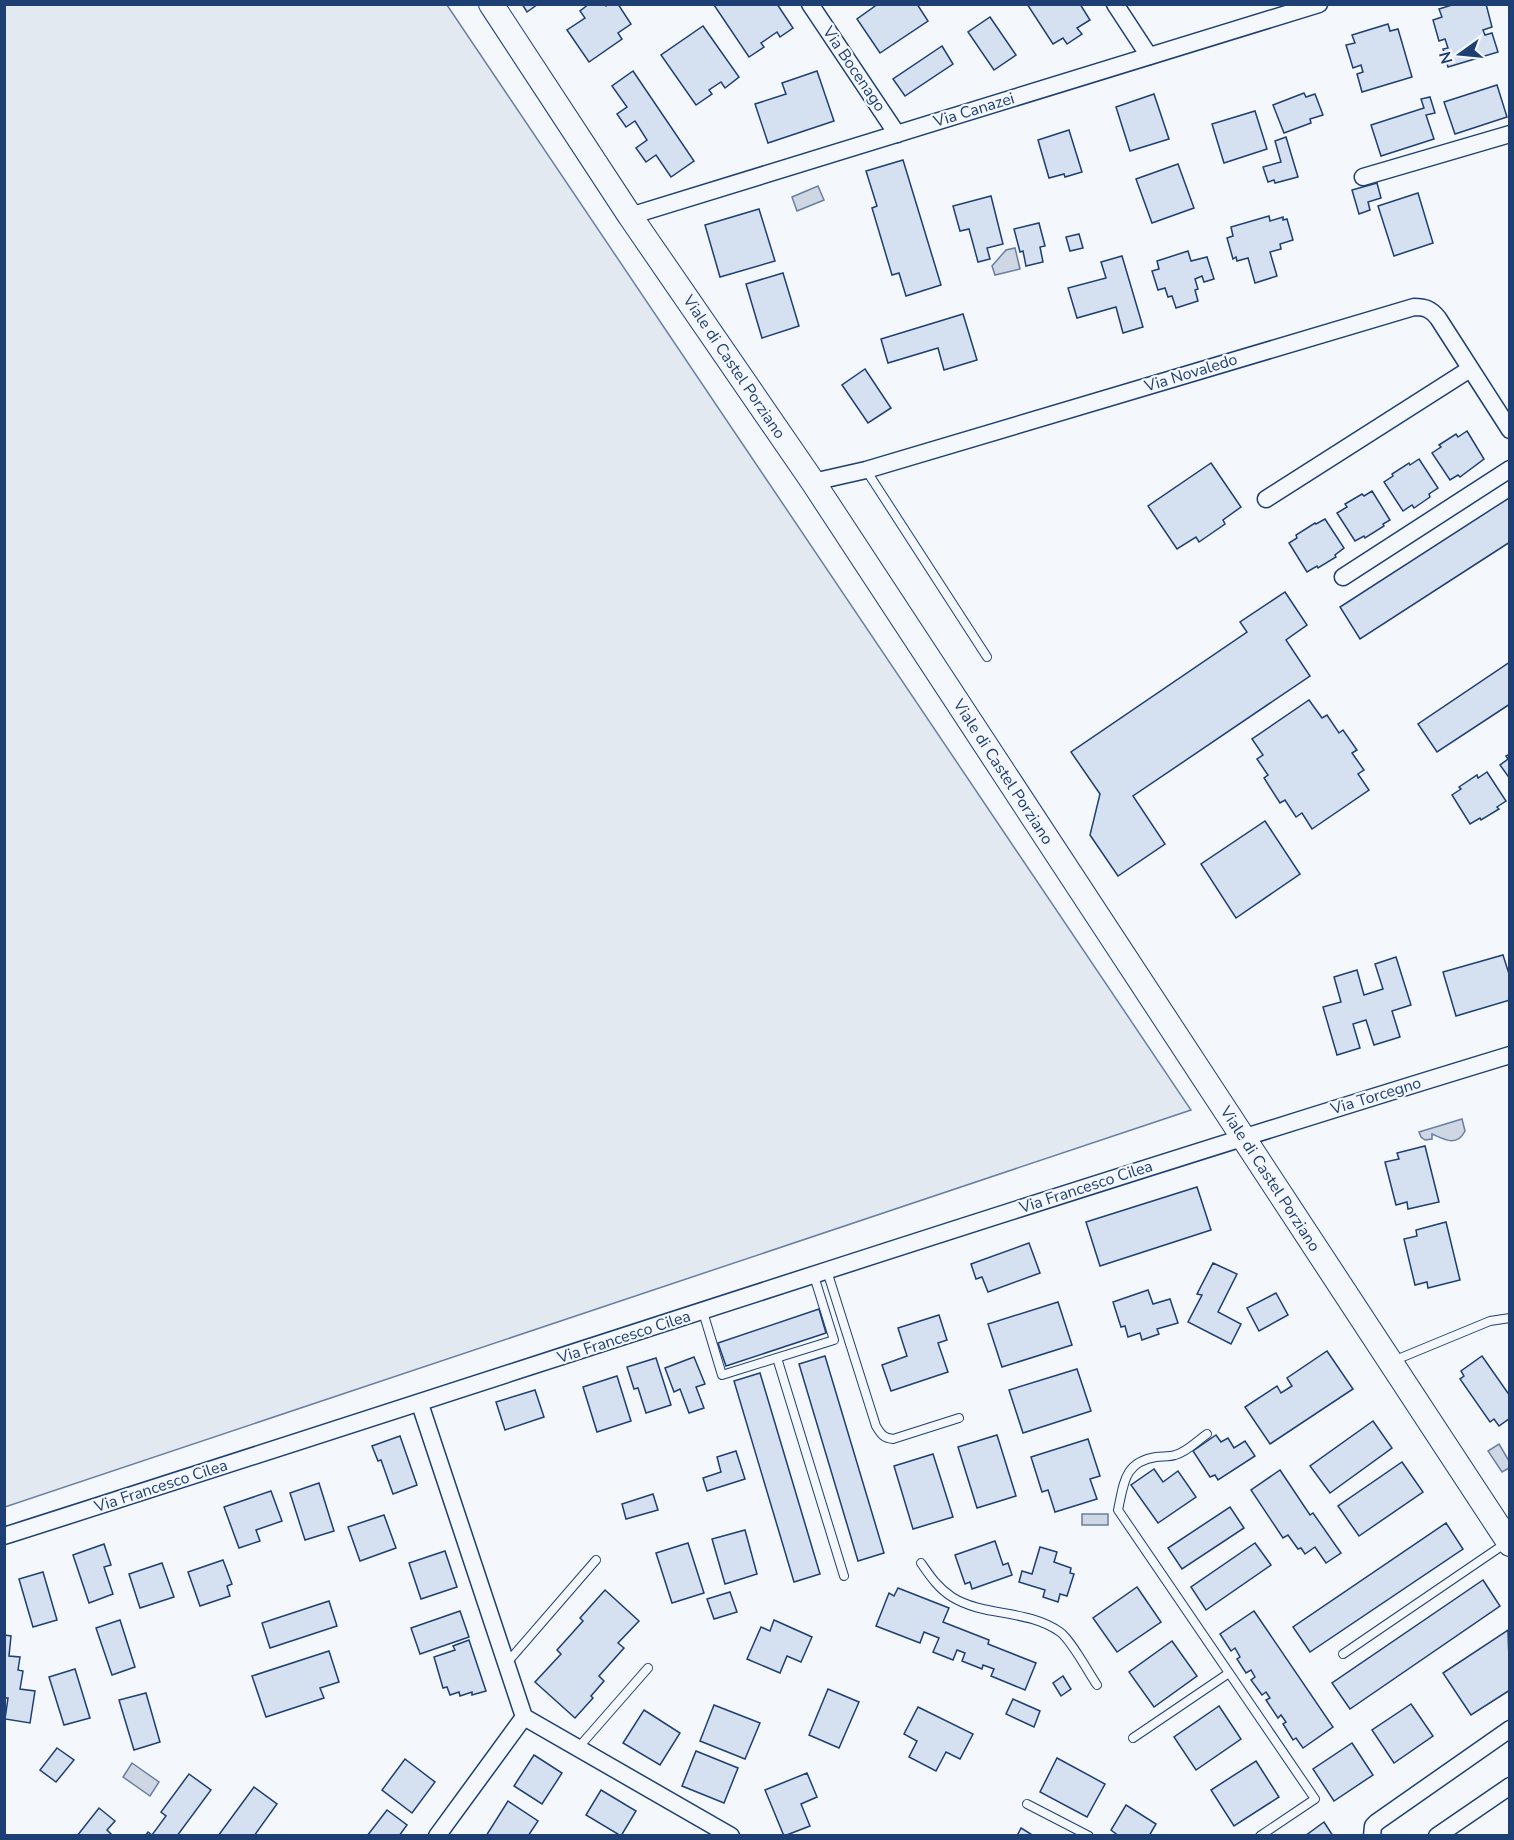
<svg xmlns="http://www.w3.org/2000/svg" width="1514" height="1840" viewBox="0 0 1514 1840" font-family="'Nunito Sans',sans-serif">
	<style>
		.green { fill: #e3e9f0; stroke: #687fa3; stroke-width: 1.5 }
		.water { fill: #cfd7e4; stroke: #687fa3; stroke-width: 1.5 }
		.building { fill: #d5e0f0; stroke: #1d3f73; stroke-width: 1.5 }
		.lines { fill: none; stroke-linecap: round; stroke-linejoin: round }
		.lane-casing { stroke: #1d3f73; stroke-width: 10 }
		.street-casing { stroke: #1d3f73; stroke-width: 19 }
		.secondary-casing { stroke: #1d3f73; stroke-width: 26 }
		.lane { stroke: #f4f7fb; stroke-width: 8 }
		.street { stroke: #f4f7fb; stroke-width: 16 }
		.secondary { stroke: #f4f7fb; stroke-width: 24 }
		.labels { text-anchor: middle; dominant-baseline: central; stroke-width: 4.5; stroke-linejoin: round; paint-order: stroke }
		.street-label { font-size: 16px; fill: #1d3f73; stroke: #f4f7fb }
	</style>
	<rect width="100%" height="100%" fill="#f4f7fb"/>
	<polygon class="green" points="4,5 447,5 1191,1110 5,1507"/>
	<g class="water">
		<polygon points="818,186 824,200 797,211 792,197"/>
		<polygon points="1015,248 1020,269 995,275 992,266 1006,250"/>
		<path d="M 1462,1119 L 1465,1131 C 1457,1147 1445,1140 1432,1134 L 1432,1139 L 1425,1140 L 1421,1137 L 1419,1132 Z"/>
		<polygon points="1499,1444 1509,1461 1509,1468 1502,1472 1488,1451"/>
		<rect x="1082" y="1514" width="26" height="11"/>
		<polygon points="132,1763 159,1782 150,1796 123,1777"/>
	</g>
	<g class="building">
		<polygon points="522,4 538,4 527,12"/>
		<polygon points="589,4 605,4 606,6 609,4 618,4 631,24 618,33 622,39 589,62 567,30 585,18 580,11"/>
		<polygon points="777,4 793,28 780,37 777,32 761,43 764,47 749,57 714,5"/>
		<polygon points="878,4 917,4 928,21 880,53 857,19"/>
		<polygon points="1027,4 1080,4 1090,20 1077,28 1082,34 1067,44 1063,38 1053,44"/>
		<polygon points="1455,4 1486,4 1492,27 1483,30 1485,35 1492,33 1498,52 1448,67 1443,49 1448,48 1445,39 1439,41 1433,20 1442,17 1439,9"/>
		<polygon points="990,17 1016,55 994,70 968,32"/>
		<polygon points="1388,24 1390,31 1398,29 1412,77 1362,92 1357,74 1363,72 1361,65 1353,68 1346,45 1355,43 1352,35"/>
		<polygon points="703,26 739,77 725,88 721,82 709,90 712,94 696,105 661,55"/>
		<polygon points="942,46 953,64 905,96 893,79"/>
		<polygon points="633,71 694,161 671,177 656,155 646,162 636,148 647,140 635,121 626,127 617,114 627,107 612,86"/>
		<polygon points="817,71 834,121 768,143 755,104 786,94 782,83"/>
		<polygon points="1497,85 1507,117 1455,134 1444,102"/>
		<polygon points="1304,93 1306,97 1315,94 1323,115 1310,119 1311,123 1284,133 1273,105"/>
		<polygon points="1154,94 1169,139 1130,151 1116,107"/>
		<polygon points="1430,97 1435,113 1426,115 1434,139 1381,156 1371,125 1424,108 1421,99"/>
		<polygon points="1255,111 1267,149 1224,163 1212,124"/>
		<polygon points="1069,130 1082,172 1065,177 1064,174 1049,178 1038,140"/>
		<polygon points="1286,137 1298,177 1275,183 1274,180 1268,182 1263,167 1281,162 1275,141"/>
		<polygon points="903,160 941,285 906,296 899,273 892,275 872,208 877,206 866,171"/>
		<polygon points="1178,164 1194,208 1152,223 1136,179"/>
		<polygon points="1377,183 1381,198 1368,202 1370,210 1359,214 1352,190"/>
		<polygon points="1418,193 1433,243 1394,256 1378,206"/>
		<polygon points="991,196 1003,244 987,248 990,259 978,262 969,229 960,231 953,206"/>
		<polygon points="759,209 775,261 720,277 705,225"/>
		<polygon points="1269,216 1270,221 1283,217 1283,220 1287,219 1293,240 1280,244 1281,249 1270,252 1277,276 1255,283 1248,258 1237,261 1236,257 1233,259 1227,238 1233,236 1231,227"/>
		<polygon points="1039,223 1045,246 1040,247 1043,262 1026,266 1023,251 1020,252 1014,229"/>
		<polygon points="1079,234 1083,248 1070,251 1066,237"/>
		<polygon points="1188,251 1191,261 1207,257 1214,279 1204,282 1202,276 1195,279 1198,289 1195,290 1198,301 1176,308 1172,296 1168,297 1165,288 1158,290 1152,271 1159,269 1157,261"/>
		<polygon points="1122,256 1143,327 1123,333 1116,307 1077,318 1068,288 1106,278 1101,262"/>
		<polygon points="783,273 799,326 762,338 746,284"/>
		<polygon points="963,314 977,360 944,370 938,348 888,363 881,339"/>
		<polygon points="865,369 891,408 868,423 842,385"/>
		<polygon points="1467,431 1484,459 1460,477 1458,475 1450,480 1432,453 1441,447 1439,445 1456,434 1458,437"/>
		<polygon points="1419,459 1438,488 1429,494 1430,497 1414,508 1412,505 1403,511 1384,482 1393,476 1392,474 1409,463 1410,465"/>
		<polygon points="1211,463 1241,507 1223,520 1225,524 1199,542 1196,537 1177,549 1148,506"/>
		<polygon points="1372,491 1390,520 1383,524 1384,526 1365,538 1364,536 1355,541 1337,513 1347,507 1345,504 1362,494 1364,496"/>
		<polygon points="1509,498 1510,542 1360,639 1340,607"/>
		<polygon points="1325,519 1344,548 1335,555 1336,557 1318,568 1317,566 1307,572 1289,543 1297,538 1296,535 1315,523 1316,524"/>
		<polygon points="1285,592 1307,625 1286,640 1310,676 1133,796 1165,844 1118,876 1090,835 1100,794 1071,752 1247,632 1240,622"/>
		<polygon points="1510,662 1510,704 1437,752 1418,724"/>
		<polygon points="1309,700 1322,718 1327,715 1339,733 1343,730 1357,750 1352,753 1364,770 1358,774 1369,790 1312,829 1302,813 1296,817 1285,800 1280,803 1264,778 1268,775 1257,759 1263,755 1252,739"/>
		<polygon points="1510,754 1510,779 1500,765 1508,759 1506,756"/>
		<polygon points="1487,772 1506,801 1497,807 1499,809 1481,820 1480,818 1470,824 1452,795 1461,789 1459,787 1477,775 1478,778"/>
		<polygon points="1265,821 1300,874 1236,918 1201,864"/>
		<polygon points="1503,955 1510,977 1510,1000 1456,1016 1443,972"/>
		<polygon points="1396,957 1411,1005 1392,1011 1400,1037 1374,1045 1366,1020 1353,1024 1360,1048 1337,1055 1323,1007 1341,1002 1334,977 1357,970 1364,995 1383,989 1375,964"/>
		<polygon points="1425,1146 1439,1202 1408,1209 1407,1202 1396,1205 1385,1162 1399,1159 1397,1153"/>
		<polygon points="1197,1187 1211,1230 1100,1266 1086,1222"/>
		<polygon points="1446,1222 1460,1280 1428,1288 1427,1282 1415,1285 1404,1239 1417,1236 1416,1230"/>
		<polygon points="1029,1243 1040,1273 988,1292 982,1277 976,1279 971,1264"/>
		<polygon points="1213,1263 1237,1274 1218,1312 1241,1324 1231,1344 1188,1322 1202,1295 1197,1294"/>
		<polygon points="1148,1290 1153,1304 1170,1299 1178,1323 1157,1329 1159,1334 1142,1340 1140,1333 1128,1337 1125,1326 1121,1327 1113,1302"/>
		<polygon points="1276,1293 1288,1315 1259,1331 1247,1308"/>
		<polygon points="1058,1302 1072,1345 1002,1367 988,1324"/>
		<polygon points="819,1309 826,1333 726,1366 718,1343"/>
		<polygon points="939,1315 947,1340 938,1343 948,1372 891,1391 882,1365 907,1356 898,1328"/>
		<polygon points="1327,1351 1353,1389 1270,1444 1245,1407 1277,1386 1281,1393 1292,1386 1287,1378"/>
		<polygon points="825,1356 884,1553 858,1561 799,1364"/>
		<polygon points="1482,1356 1510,1396 1510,1418 1499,1426 1494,1419 1490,1422 1460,1379 1464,1376 1461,1371"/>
		<polygon points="694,1357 705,1384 696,1387 704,1408 689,1413 680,1389 674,1392 665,1368"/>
		<polygon points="656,1358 671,1405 646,1413 638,1388 634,1389 627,1367"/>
		<polygon points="1077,1369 1091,1411 1023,1433 1009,1390"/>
		<polygon points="760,1373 820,1574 794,1582 734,1381"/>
		<polygon points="617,1376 631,1421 597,1432 583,1387"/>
		<polygon points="535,1390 544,1417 505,1430 496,1402"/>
		<polygon points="1373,1421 1392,1448 1330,1493 1310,1466"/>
		<polygon points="997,1435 1016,1496 977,1508 958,1447"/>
		<polygon points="1216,1435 1221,1442 1228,1438 1234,1448 1245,1441 1255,1456 1218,1480 1215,1475 1210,1477 1193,1451"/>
		<polygon points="400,1436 417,1485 393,1494 381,1460 378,1461 372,1446"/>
		<polygon points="1088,1439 1100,1476 1090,1479 1097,1499 1055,1512 1048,1490 1042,1492 1031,1457"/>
		<polygon points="736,1451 745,1479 707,1491 703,1478 721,1472 717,1457"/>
		<polygon points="933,1454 953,1517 913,1529 894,1466"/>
		<polygon points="1402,1462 1423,1492 1359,1536 1338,1506"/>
		<polygon points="1154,1469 1163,1482 1178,1471 1196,1497 1158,1523 1131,1485"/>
		<polygon points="1280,1470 1310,1515 1313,1513 1341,1553 1326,1563 1315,1547 1305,1554 1301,1548 1298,1549 1288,1535 1283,1538 1251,1490"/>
		<polygon points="319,1483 334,1531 305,1540 290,1493"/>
		<polygon points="271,1491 282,1521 256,1530 260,1541 239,1548 224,1507"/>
		<polygon points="653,1494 658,1510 626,1519 622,1504"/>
		<polygon points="1230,1507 1244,1528 1182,1569 1168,1548"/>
		<polygon points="384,1515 396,1548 360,1561 348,1527"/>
		<polygon points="1446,1523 1463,1549 1310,1652 1293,1627"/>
		<polygon points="745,1530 757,1574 725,1584 712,1539"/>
		<polygon points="995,1541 1003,1565 1008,1563 1012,1575 972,1589 970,1582 965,1584 955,1555"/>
		<polygon points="688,1543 704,1593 672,1603 656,1553"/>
		<polygon points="1255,1543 1271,1565 1206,1610 1191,1587"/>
		<polygon points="104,1544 111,1565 104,1567 113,1594 89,1603 73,1555"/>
		<polygon points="1040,1547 1057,1552 1054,1562 1071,1568 1070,1573 1074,1574 1067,1596 1060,1594 1058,1602 1043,1597 1045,1590 1019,1582 1022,1571 1032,1574"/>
		<polygon points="445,1551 457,1587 421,1599 409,1563"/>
		<polygon points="223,1560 232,1584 227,1586 230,1596 200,1606 188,1572"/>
		<polygon points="162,1563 174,1597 140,1608 129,1574"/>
		<polygon points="43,1572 57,1620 33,1627 19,1579"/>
		<polygon points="1483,1580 1500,1606 1350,1709 1332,1683"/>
		<polygon points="1137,1587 1161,1622 1117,1652 1093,1618"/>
		<polygon points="898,1588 949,1608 943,1622 989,1640 988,1644 1036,1663 1025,1690 991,1676 994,1669 983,1665 982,1669 962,1661 965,1653 957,1650 953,1660 933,1652 939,1638 924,1632 920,1643 876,1626 889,1593 894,1596"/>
		<polygon points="605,1590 639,1621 618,1643 624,1648 599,1676 604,1681 591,1696 593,1698 575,1718 535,1682 561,1654 557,1650 583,1621 580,1618"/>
		<polygon points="730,1592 737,1612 714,1619 707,1599"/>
		<polygon points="329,1601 337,1626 270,1648 262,1623"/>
		<polygon points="460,1611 469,1637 420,1654 411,1628"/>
		<polygon points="1254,1611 1333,1727 1303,1748 1296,1738 1293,1740 1283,1724 1286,1722 1281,1715 1278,1718 1266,1700 1270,1698 1266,1692 1262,1695 1251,1680 1255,1677 1251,1670 1246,1673 1237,1659 1240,1657 1235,1648 1231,1651 1220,1634"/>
		<polygon points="120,1620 135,1667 112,1675 96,1628"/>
		<polygon points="774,1620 812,1637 801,1662 787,1656 780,1673 747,1659 761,1627 770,1631"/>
		<polygon points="1508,1630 1510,1690 1471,1715 1443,1673"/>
		<polygon points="4,1635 11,1636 9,1656 20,1657 18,1670 23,1671 20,1689 35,1691 30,1723 5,1719 8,1698 4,1698"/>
		<polygon points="469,1640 486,1691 472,1695 472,1692 460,1696 459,1692 450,1695 447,1687 443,1688 434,1657 455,1650 453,1646"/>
		<polygon points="1172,1641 1197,1676 1154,1707 1129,1672"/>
		<polygon points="329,1651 339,1682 320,1688 324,1698 266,1717 252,1676"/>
		<polygon points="75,1669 90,1718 64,1725 49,1677"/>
		<polygon points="1063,1676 1071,1689 1061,1696 1053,1683"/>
		<polygon points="828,1689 859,1702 839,1748 809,1735"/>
		<polygon points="146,1693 160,1742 134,1750 119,1700"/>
		<polygon points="1013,1699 1040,1711 1034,1727 1006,1714"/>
		<polygon points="1411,1704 1433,1736 1394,1763 1372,1730"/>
		<polygon points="714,1705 760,1723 745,1759 700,1741"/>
		<polygon points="1219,1706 1241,1739 1196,1770 1174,1737"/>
		<polygon points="918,1707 973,1734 960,1759 946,1752 936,1771 909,1757 917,1741 904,1734"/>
		<polygon points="644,1710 680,1733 660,1765 623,1743"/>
		<polygon points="1352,1743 1373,1775 1334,1801 1313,1769"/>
		<polygon points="57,1748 74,1760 56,1782 40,1770"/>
		<polygon points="696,1751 738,1768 724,1803 682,1786"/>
		<polygon points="534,1755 562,1773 542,1804 514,1786"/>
		<polygon points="1057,1758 1105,1784 1087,1817 1040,1792"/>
		<polygon points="405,1759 435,1782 412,1813 382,1790"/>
		<polygon points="1256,1761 1279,1797 1234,1826 1211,1790"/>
		<polygon points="807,1773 817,1797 801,1804 810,1826 784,1836 765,1790"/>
		<polygon points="189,1774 211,1790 177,1836 145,1836 148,1832 152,1835 166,1816 161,1812"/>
		<polygon points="254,1787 277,1804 254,1836 218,1836"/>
		<polygon points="601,1790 636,1811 621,1836 586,1815"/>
		<polygon points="508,1801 538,1821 528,1836 486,1836"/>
		<polygon points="1126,1805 1156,1824 1149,1836 1119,1836 1111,1830"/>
		<polygon points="99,1808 115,1821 107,1830 113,1836 77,1836"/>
		<polygon points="387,1810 407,1825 399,1836 367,1836"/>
		<polygon points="1324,1822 1333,1836 1305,1836"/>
		<polygon points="1021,1828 1034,1836 1017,1836"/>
	</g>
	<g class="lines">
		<defs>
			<g id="lane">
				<polyline points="866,470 987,657"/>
				<path d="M 827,1271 L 876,1426 C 881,1434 883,1438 893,1439 L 959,1418"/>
				<polyline points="703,1312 722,1375 834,1340 814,1276"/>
				<polyline points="777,1358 844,1576"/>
				<polyline points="1393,1361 1490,1321 1510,1318"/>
				<path d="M 1207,1434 C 1197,1441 1187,1452 1175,1455 C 1169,1457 1162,1456 1156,1457 C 1124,1462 1124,1483 1118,1510 L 1315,1799 L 1260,1836"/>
				<path d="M 921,1563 C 930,1576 938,1588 952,1597 C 984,1617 1028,1609 1060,1632 C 1072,1641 1088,1672 1097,1685"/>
				<polyline points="1343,1654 1506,1543"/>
				<polyline points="506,1664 596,1560"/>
				<polyline points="1133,1738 1229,1673"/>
				<polyline points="578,1748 648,1668"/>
				<polyline points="1027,1804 1089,1836"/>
			</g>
			<g id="street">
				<polyline points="810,4 897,134"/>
				<polyline points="1115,4 1149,56"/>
				<polyline points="1363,177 1510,134"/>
				<polyline points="630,216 1319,4"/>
				<path d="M 813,482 L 866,470 L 1414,307 C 1425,307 1431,309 1438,318 L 1510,430"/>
				<polyline points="1266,499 1470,369"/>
				<polyline points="1343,577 1510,469"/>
				<polyline points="420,1404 524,1717 731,1836"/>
				<path d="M 4,1536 C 506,1376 1006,1209 1510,1055"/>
				<polyline points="437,1836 524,1717"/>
				<polyline points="1372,1836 1373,1826 1377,1822 1510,1729"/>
				<polyline points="1437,1836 1510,1786"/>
			</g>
			<polyline id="secondary" points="491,4 630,216 813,482 1510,1544"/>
		</defs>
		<use href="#lane" class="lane-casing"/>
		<use href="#street" class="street-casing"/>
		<use href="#secondary" class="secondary-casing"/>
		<use href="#lane" class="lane"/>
		<use href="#street" class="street"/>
		<use href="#secondary" class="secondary"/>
	</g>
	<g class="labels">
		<g class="street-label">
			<text transform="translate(854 69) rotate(56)">Via Bocenago</text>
			<text transform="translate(974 110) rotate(-17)">Via Canazei</text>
			<text transform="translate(734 367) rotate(56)">Viale di Castel Porziano</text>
			<text transform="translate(1191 373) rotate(-17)">Via Novaledo</text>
			<text transform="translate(1003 772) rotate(57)">Viale di Castel Porziano</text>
			<text transform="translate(1376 1096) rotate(-17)">Via Torcegno</text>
			<text transform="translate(1270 1179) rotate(57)">Viale di Castel Porziano</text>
			<text transform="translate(1086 1187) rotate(-18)">Via Francesco Cilea</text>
			<text transform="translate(624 1337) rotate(-18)">Via Francesco Cilea</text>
			<text transform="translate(161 1486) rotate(-18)">Via Francesco Cilea</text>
		</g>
	</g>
	<rect width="1514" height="1840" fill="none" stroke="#1d3f73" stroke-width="12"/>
	<g transform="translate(1460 54) rotate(255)" stroke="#f4f7fb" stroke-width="4.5" paint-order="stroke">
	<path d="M0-4.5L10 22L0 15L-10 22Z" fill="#1d3f73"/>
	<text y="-9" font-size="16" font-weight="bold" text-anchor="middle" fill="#1d3f73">N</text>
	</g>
</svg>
